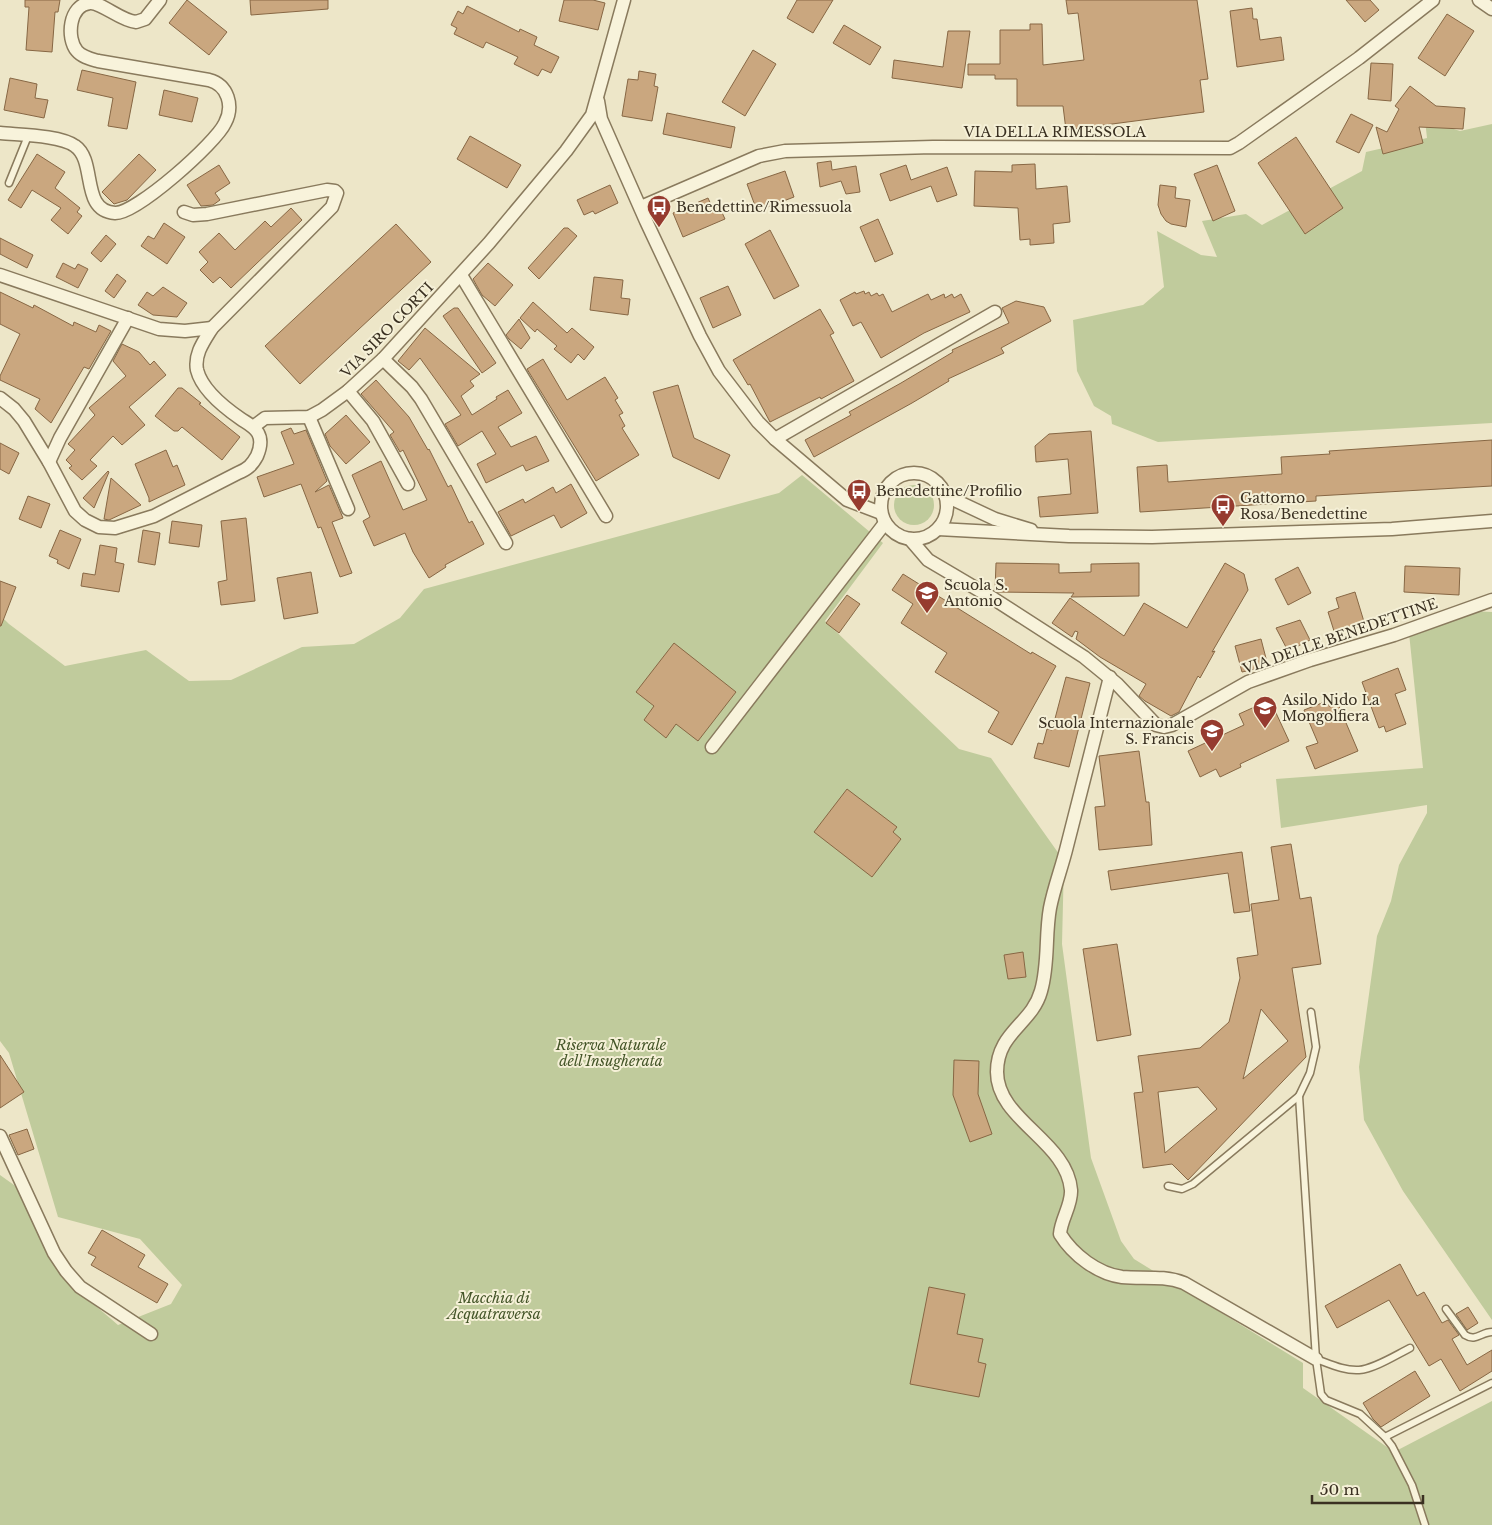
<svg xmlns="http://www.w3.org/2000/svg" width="1492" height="1525" viewBox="0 0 1492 1525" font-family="'Libre Baskerville',serif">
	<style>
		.green { fill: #c0cb9c }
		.building { fill: #caa77f; stroke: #876744; fill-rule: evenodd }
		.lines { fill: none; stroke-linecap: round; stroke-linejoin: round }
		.service-casing { stroke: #897a5d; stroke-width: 9 }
		.minor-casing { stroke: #897a5d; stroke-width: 15 }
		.service { stroke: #f8f3db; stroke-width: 6 }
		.minor { stroke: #f8f3db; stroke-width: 12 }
		.labels { text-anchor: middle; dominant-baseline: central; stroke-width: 4; stroke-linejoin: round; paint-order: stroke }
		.street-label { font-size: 14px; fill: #3a3021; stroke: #f5f0d7 }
		.poi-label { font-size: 14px; fill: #3a3021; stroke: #f5f0d7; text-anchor: start }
		.park-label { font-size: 14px; font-style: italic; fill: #445528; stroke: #f5f0d7 }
	</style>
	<rect width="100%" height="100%" fill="#ede6c8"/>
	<g class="green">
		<polygon points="1425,120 1460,131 1492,124 1492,423 1158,442 1112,424 1111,416 1094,406 1077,371 1073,320 1143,305 1164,287 1157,231 1201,255 1217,257 1202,221 1246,214 1262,225 1362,171 1366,152 1427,138"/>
		<polygon points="802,475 883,543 825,621 959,749 991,758 1064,861 1062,944 1091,1158 1121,1241 1134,1259 1303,1363 1303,1388 1394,1452 1492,1401 1492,1525 0,1525 0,1175 21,1190 61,1276 118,1325 171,1304 182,1285 140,1239 58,1217 9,1053 0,1041 0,615 9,624 65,666 146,650 189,681 231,680 302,647 354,644 400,618 424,589 779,493"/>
		<circle cx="914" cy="505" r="20"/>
		<polygon points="1470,611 1492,612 1492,1320 1403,1191 1364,1120 1359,1067 1377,936 1391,901 1399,865 1427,813 1427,805 1281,828 1276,779 1423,768 1409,633"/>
	</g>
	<g class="building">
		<polygon points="25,0 60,0 58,12 55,12 52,52 26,50 29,7 25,7"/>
		<polygon points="187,0 227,32 209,55 169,23"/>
		<polygon points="250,0 328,0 328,9 251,15"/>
		<polygon points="564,0 593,0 605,3 598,30 559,21"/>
		<polygon points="797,0 833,0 813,33 787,18"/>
		<polygon points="1066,0 1197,0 1208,79 1200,80 1204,112 1066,130 1063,106 1017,106 1017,79 995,79 995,75 968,75 968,64 1000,64 1000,30 1030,30 1030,24 1042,24 1043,65 1084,60 1078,13 1068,14"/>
		<polygon points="1346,0 1370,0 1379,10 1365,22"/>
		<polygon points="467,6 519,32 520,29 537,37 534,45 559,57 551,73 542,69 538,76 514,64 518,57 486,42 483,48 454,34 457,28 451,25 458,11 463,14"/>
		<polygon points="1252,8 1253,19 1257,19 1260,40 1281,37 1284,60 1237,67 1230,11"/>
		<polygon points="1447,14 1474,31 1445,76 1418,58"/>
		<polygon points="844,25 881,47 870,65 833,43"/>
		<polygon points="948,31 970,31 962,88 892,78 894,60 943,67"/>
		<polygon points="753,50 776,64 745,116 722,102"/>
		<polygon points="1371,63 1393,64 1391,101 1368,99"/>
		<polygon points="82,70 136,82 127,129 108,126 113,98 77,90"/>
		<polygon points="639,71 656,74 654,86 658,87 652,121 622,116 628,79 638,80"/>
		<polygon points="10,78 37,84 35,98 48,100 44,118 4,110"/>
		<polygon points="1410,86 1436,106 1465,108 1463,129 1419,127 1423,143 1383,154 1376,127 1387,132 1399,109 1395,106"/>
		<polygon points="164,90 198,98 192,122 159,115"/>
		<polygon points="667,113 735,127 731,148 663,134"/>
		<polygon points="1351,114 1373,125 1359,153 1336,142"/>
		<polygon points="470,136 521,165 507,188 457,159"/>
		<polygon points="1296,137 1343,208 1305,234 1258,163"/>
		<polygon points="37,154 65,172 55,188 80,208 77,212 82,216 68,234 51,220 61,208 32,190 21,208 8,200"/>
		<polygon points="139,154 156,170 127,200 114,204 102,192"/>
		<polygon points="831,161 832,170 856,166 860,192 846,194 841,181 820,187 817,163"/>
		<polygon points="1035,164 1036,189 1067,186 1070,222 1053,224 1054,243 1030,245 1030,239 1020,240 1018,208 974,206 975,171 1012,172 1012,165"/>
		<polygon points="219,165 230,183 215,193 220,200 213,205 201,206 187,185"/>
		<polygon points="906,165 911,180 947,167 957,195 937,202 931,186 890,201 880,174"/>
		<polygon points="1217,165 1235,211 1213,221 1194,174"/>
		<polygon points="785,171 794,197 757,211 747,184"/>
		<polygon points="610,185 618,203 595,214 593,211 584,215 577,200"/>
		<polygon points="1160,185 1176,187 1175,198 1190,200 1186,227 1171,224 1166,221 1161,214 1158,205"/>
		<polygon points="708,198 713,209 719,206 725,219 683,237 673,213"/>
		<polygon points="291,208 302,220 231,288 220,277 213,283 200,270 208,262 199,252 219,233 235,250 265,221 271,227"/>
		<polygon points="878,219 893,254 875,262 860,227"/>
		<polygon points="164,223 185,237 167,264 141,246 148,236 154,239"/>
		<polygon points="396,224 431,262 300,384 265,346"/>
		<polygon points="564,228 568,228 577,236 539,279 528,268"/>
		<polygon points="770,230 799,286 774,299 745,244"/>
		<polygon points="106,235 116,244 101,262 91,253"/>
		<polygon points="0,238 33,255 27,268 0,254"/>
		<polygon points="63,263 75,269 78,264 88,269 78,288 56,277"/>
		<polygon points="488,263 513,285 495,306 482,295 473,279"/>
		<polygon points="117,274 126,281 114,298 105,291"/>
		<polygon points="594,277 623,280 621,298 630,299 628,315 590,310"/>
		<polygon points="728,286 741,315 713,328 700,298"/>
		<polygon points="163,287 187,303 177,317 153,315 138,305 147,292 153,296"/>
		<polygon points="864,291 865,294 869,292 871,296 877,293 879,296 883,294 892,312 928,294 931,300 944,294 945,298 952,294 954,298 961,294 970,312 924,333 881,358 861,322 853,326 840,300 855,292 856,294"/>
		<polygon points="0,292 33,308 34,305 73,326 74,322 96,332 99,325 111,331 89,369 84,367 51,423 35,409 40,399 0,380 0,376 20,334 0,324"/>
		<polygon points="1016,301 1044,307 1051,321 1001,348 1004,353 948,379 949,381 912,403 814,457 805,440 851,415 849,412 901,383 953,352 952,350 1009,323 1002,308"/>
		<polygon points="533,302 567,333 572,328 594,347 584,360 578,354 571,363 554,349 557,346 537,329 535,332 520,318"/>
		<polygon points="454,308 458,308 496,363 482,373 443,316"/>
		<polygon points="820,309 834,333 830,335 854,381 821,399 820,397 770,422 750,384 748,385 733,360"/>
		<polygon points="519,319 530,338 521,349 509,339 506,335"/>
		<polygon points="425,328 480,374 470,381 474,386 461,396 472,415 497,399 496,397 508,390 522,413 498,427 511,447 536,436 549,461 526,471 523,465 486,483 477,464 496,454 482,431 458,446 445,424 461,415 420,358 409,370 398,361"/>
		<polygon points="122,344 139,352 150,365 154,361 166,375 129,407 145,425 122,445 113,436 90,460 97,466 82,480 69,468 72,466 66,460 75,450 68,444 95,415 89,408 126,376 113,361"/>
		<polygon points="543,359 567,400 605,377 618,398 615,400 623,413 619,415 625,426 622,428 639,455 596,481 527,369"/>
		<polygon points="376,380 409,417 428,450 429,449 448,487 451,485 469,523 472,521 484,544 445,565 446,567 429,578 413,552 405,533 374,546 363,521 370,517 352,475 381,461 403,510 427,500 403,450 400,452 390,435 394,432 361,394"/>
		<polygon points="678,385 694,438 730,455 719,479 673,457 653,392"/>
		<polygon points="178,388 182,388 201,403 199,404 240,437 222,460 182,427 178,431 174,431 155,416"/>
		<polygon points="346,415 370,442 346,464 330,446 325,434"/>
		<polygon points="291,428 294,434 306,430 327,481 315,492 329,485 343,518 332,522 352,573 340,577 321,527 318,528 301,484 264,497 257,477 294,464 281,432"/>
		<polygon points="1091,431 1098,513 1040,517 1038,497 1071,494 1068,459 1036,462 1035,446 1049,434"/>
		<polygon points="1492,440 1492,486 1316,496 1316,501 1140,512 1137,467 1167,465 1168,482 1282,474 1281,457 1330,454 1329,451"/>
		<polygon points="0,443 19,453 9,474 0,469"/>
		<polygon points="166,450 173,467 177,465 185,485 149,502 149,498 135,464"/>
		<polygon points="108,471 109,472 94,508 83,498"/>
		<polygon points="111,478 141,505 109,520 104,519"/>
		<polygon points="571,484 587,513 561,528 554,515 511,536 498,512 523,499 525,503 553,487 556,493"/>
		<polygon points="28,496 50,504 41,528 19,519"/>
		<polygon points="246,518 255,601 221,605 218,582 227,580 221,521"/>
		<polygon points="172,521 202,525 199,547 169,543"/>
		<polygon points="60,530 81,539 69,569 57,563 58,560 49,556"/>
		<polygon points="143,530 160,533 155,565 138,562"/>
		<polygon points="100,545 117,548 115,562 124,564 119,592 81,586 83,573 95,575"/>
		<polygon points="996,563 1059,564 1059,573 1091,572 1091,564 1139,563 1139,596 1071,597 1074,593 997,592 995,590"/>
		<polygon points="1225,563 1244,574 1248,590 1212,652 1215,651 1200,678 1198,676 1179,712 1171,716 1145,701 1139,696 1146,684 1100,657 1076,639 1078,632 1075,631 1072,637 1052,623 1070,598 1124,636 1144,603 1187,628"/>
		<polygon points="1405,566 1460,568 1459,595 1404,592"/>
		<polygon points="1298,567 1311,593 1288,605 1275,579"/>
		<polygon points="311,572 318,613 284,619 277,578"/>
		<polygon points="903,574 1031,654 1032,652 1056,666 1012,745 988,732 999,712 935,672 947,653 901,623 913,604 892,590"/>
		<polygon points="0,581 16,587 1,626 0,626"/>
		<polygon points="1355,592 1365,625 1347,631 1346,627 1334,631 1328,612 1339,608 1336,598"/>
		<polygon points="847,595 860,604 839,633 826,623"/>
		<polygon points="1300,620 1310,640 1288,651 1276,628"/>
		<polygon points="1261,639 1268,666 1242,672 1235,646"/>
		<polygon points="674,643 736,692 698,741 676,724 666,738 644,720 654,706 636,692"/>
		<polygon points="1398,668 1406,690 1395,694 1406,724 1386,732 1384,726 1379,728 1362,682"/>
		<polygon points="1066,677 1090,683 1069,767 1034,758 1038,743 1043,744 1047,729 1052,730"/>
		<polygon points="1270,700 1289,741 1240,764 1241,767 1220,777 1216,769 1200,777 1188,751 1244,725 1239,714"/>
		<polygon points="1327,701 1330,707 1338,704 1358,751 1315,769 1306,747 1318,743 1304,710"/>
		<polygon points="1139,751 1146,802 1149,802 1152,845 1099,850 1095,807 1105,806 1099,756"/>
		<polygon points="847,789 897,827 893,832 901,839 872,877 814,832"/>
		<path d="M 1291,844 L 1300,899 L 1311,897 L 1321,964 L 1292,968 L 1306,1057 L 1188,1180 L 1172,1164 L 1143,1168 L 1134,1093 L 1143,1092 L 1138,1056 L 1200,1048 L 1229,1022 L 1240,978 L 1237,958 L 1258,955 L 1251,904 L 1279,900 L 1271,847 ZM 1261,1009 L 1288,1041 L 1243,1079 ZM 1198,1087 L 1217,1109 L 1165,1153 L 1158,1092 Z"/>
		<polygon points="1242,852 1250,911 1234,913 1228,873 1111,890 1108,871"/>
		<polygon points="1117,944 1131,1035 1097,1041 1083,949"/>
		<polygon points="1023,952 1026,977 1008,979 1004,955"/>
		<polygon points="0,1055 24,1092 0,1108"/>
		<polygon points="954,1060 979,1061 978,1094 992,1134 970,1142 953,1095"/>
		<polygon points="27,1129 34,1149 18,1155 9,1135"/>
		<polygon points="102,1230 145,1255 138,1267 168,1284 157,1303 91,1265 96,1257 88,1253"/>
		<polygon points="1400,1264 1417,1296 1424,1292 1442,1323 1448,1320 1459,1335 1452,1339 1467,1365 1492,1350 1492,1371 1460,1391 1441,1359 1429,1366 1389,1300 1337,1328 1325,1306"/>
		<polygon points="929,1287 965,1294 957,1334 983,1339 978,1362 986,1364 979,1397 910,1384"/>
		<polygon points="1468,1307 1478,1323 1467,1330 1456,1314"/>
		<polygon points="1415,1371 1430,1396 1381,1427 1373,1419 1363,1403"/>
	</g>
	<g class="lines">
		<defs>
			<g id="service">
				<polyline points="9,183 28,136"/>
				<polyline points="1311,1012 1316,1047 1310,1073 1299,1096 1316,1359 1321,1394 1326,1400 1360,1414 1385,1437 1392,1446 1412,1485 1425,1525"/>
				<polyline points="1168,1186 1182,1189 1193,1184 1299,1096"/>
				<path d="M 1446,1309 L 1465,1335 C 1476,1342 1481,1332 1492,1332"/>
				<path d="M 1316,1359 C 1330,1364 1344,1371 1359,1370 C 1374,1369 1396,1355 1410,1348"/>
				<polyline points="1385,1437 1492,1383"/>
			</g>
			<g id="minor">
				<polyline points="1479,0 1492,9"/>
				<polyline points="598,101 601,119 646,221 700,336 719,371 758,422 775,439 847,500 881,513"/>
				<path d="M 0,133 C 19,135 60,135 75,146 C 97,161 80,211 115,213 C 136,214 216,143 225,123 C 234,106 228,85 209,80 L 98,61 C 91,59 82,57 77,51 C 66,38 69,5 90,3 C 101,2 121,21 136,22 L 145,19 L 160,0"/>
				<polyline points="641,207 759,156 785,151 933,147 1230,148 1239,143 1359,58 1433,0"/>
				<polyline points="0,275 159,329 185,331 212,328"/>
				<polyline points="461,275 606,516"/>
				<polyline points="383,359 412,387 421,399 506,543"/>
				<polyline points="348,391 373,421 408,484"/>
				<path d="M 0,398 L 14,409 L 24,421 L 49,462 L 75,511 L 85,520 L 99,527 L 115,528 L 154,516 L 238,473 C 248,469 252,465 257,456 C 260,449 262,440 258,433 C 254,426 247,423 241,419 C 225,408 202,390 197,370 C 194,354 204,341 212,328 L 332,207 L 337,193 L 335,191 L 327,190 L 207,214 L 193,215 L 184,212"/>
				<polyline points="309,417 348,509"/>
				<polyline points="253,427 265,418 309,417 322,410 348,391 383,359 489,243 566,151 592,115 624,0"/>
				<polyline points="775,439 995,312"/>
				<polyline points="49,462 60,438 128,318"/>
				<circle cx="914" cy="506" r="33"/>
				<polyline points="946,496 995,519 1031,530"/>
				<polyline points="938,529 1069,536 1152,537 1392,529 1492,521"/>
				<polyline points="910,539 928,560 994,599 1084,657 1117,684 1156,725 1164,727 1172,725 1248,682 1310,660 1394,635 1492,600"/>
				<path d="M 1110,677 C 1096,734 1081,790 1067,846 C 1062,867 1054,887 1050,908 C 1045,935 1049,964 1041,991 C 1032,1024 997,1032 997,1072 C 997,1120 1067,1141 1071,1190 C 1072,1205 1061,1219 1060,1234 C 1073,1255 1098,1274 1122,1277 C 1143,1279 1163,1275 1184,1283 L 1316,1359"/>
				<polyline points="712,747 885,523"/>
				<polyline points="0,1136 54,1253 66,1271 80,1287 151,1334"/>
			</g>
		</defs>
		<use href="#service" class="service-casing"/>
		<use href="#minor" class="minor-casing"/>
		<use href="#service" class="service"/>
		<use href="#minor" class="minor"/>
	</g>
	<defs>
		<symbol id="bus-pin" viewBox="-11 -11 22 30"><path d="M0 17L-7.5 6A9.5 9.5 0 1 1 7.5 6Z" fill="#963b2f" stroke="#f5f0d7"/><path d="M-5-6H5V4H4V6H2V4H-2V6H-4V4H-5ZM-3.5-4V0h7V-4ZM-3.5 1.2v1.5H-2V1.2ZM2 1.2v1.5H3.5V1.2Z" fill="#fff"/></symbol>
		<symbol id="school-pin" viewBox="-11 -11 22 30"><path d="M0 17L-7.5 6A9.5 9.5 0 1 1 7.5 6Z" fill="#963b2f" stroke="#f5f0d7"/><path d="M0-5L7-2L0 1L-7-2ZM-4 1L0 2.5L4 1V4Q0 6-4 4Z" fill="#fff"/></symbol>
	</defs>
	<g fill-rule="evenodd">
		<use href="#bus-pin" x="645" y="193" width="28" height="38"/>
		<use href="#bus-pin" x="845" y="477" width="28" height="38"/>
		<use href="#bus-pin" x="1209" y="492" width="28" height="38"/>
		<use href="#school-pin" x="913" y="579" width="28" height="38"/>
		<use href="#school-pin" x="1251" y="694" width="28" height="38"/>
		<use href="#school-pin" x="1198" y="717" width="28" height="38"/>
	</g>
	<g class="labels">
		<g class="street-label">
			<text x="1055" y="132">VIA DELLA RIMESSOLA</text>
			<text transform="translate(387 330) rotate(-46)">VIA SIRO CORTI</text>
			<text transform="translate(1340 636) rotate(-19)">VIA DELLE BENEDETTINE</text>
		</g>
		<g class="poi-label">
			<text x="676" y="207">Benedettine/Rimessuola</text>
			<text x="876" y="491">Benedettine/Profilio</text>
			<text x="1240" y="498">Gattorno<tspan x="1240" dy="16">Rosa/Benedettine</tspan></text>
			<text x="944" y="585">Scuola S.<tspan x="944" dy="16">Antonio</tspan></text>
			<text x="1282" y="700">Asilo Nido La<tspan x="1282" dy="16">Mongolfiera</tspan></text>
			<text x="1194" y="723" text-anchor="end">Scuola Internazionale<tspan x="1194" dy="16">S. Francis</tspan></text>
		</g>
		<g class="park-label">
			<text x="611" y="1045">Riserva Naturale<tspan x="611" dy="16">dell'Insugherata</tspan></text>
			<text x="494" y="1298">Macchia di<tspan x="494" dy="16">Acquatraversa</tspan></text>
		</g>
	</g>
	<path d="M1312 1495v8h111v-8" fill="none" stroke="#3a3021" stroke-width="2.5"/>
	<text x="1320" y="1495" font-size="15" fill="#3a3021" stroke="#f5f0d7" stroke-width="4" paint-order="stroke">50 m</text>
</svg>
